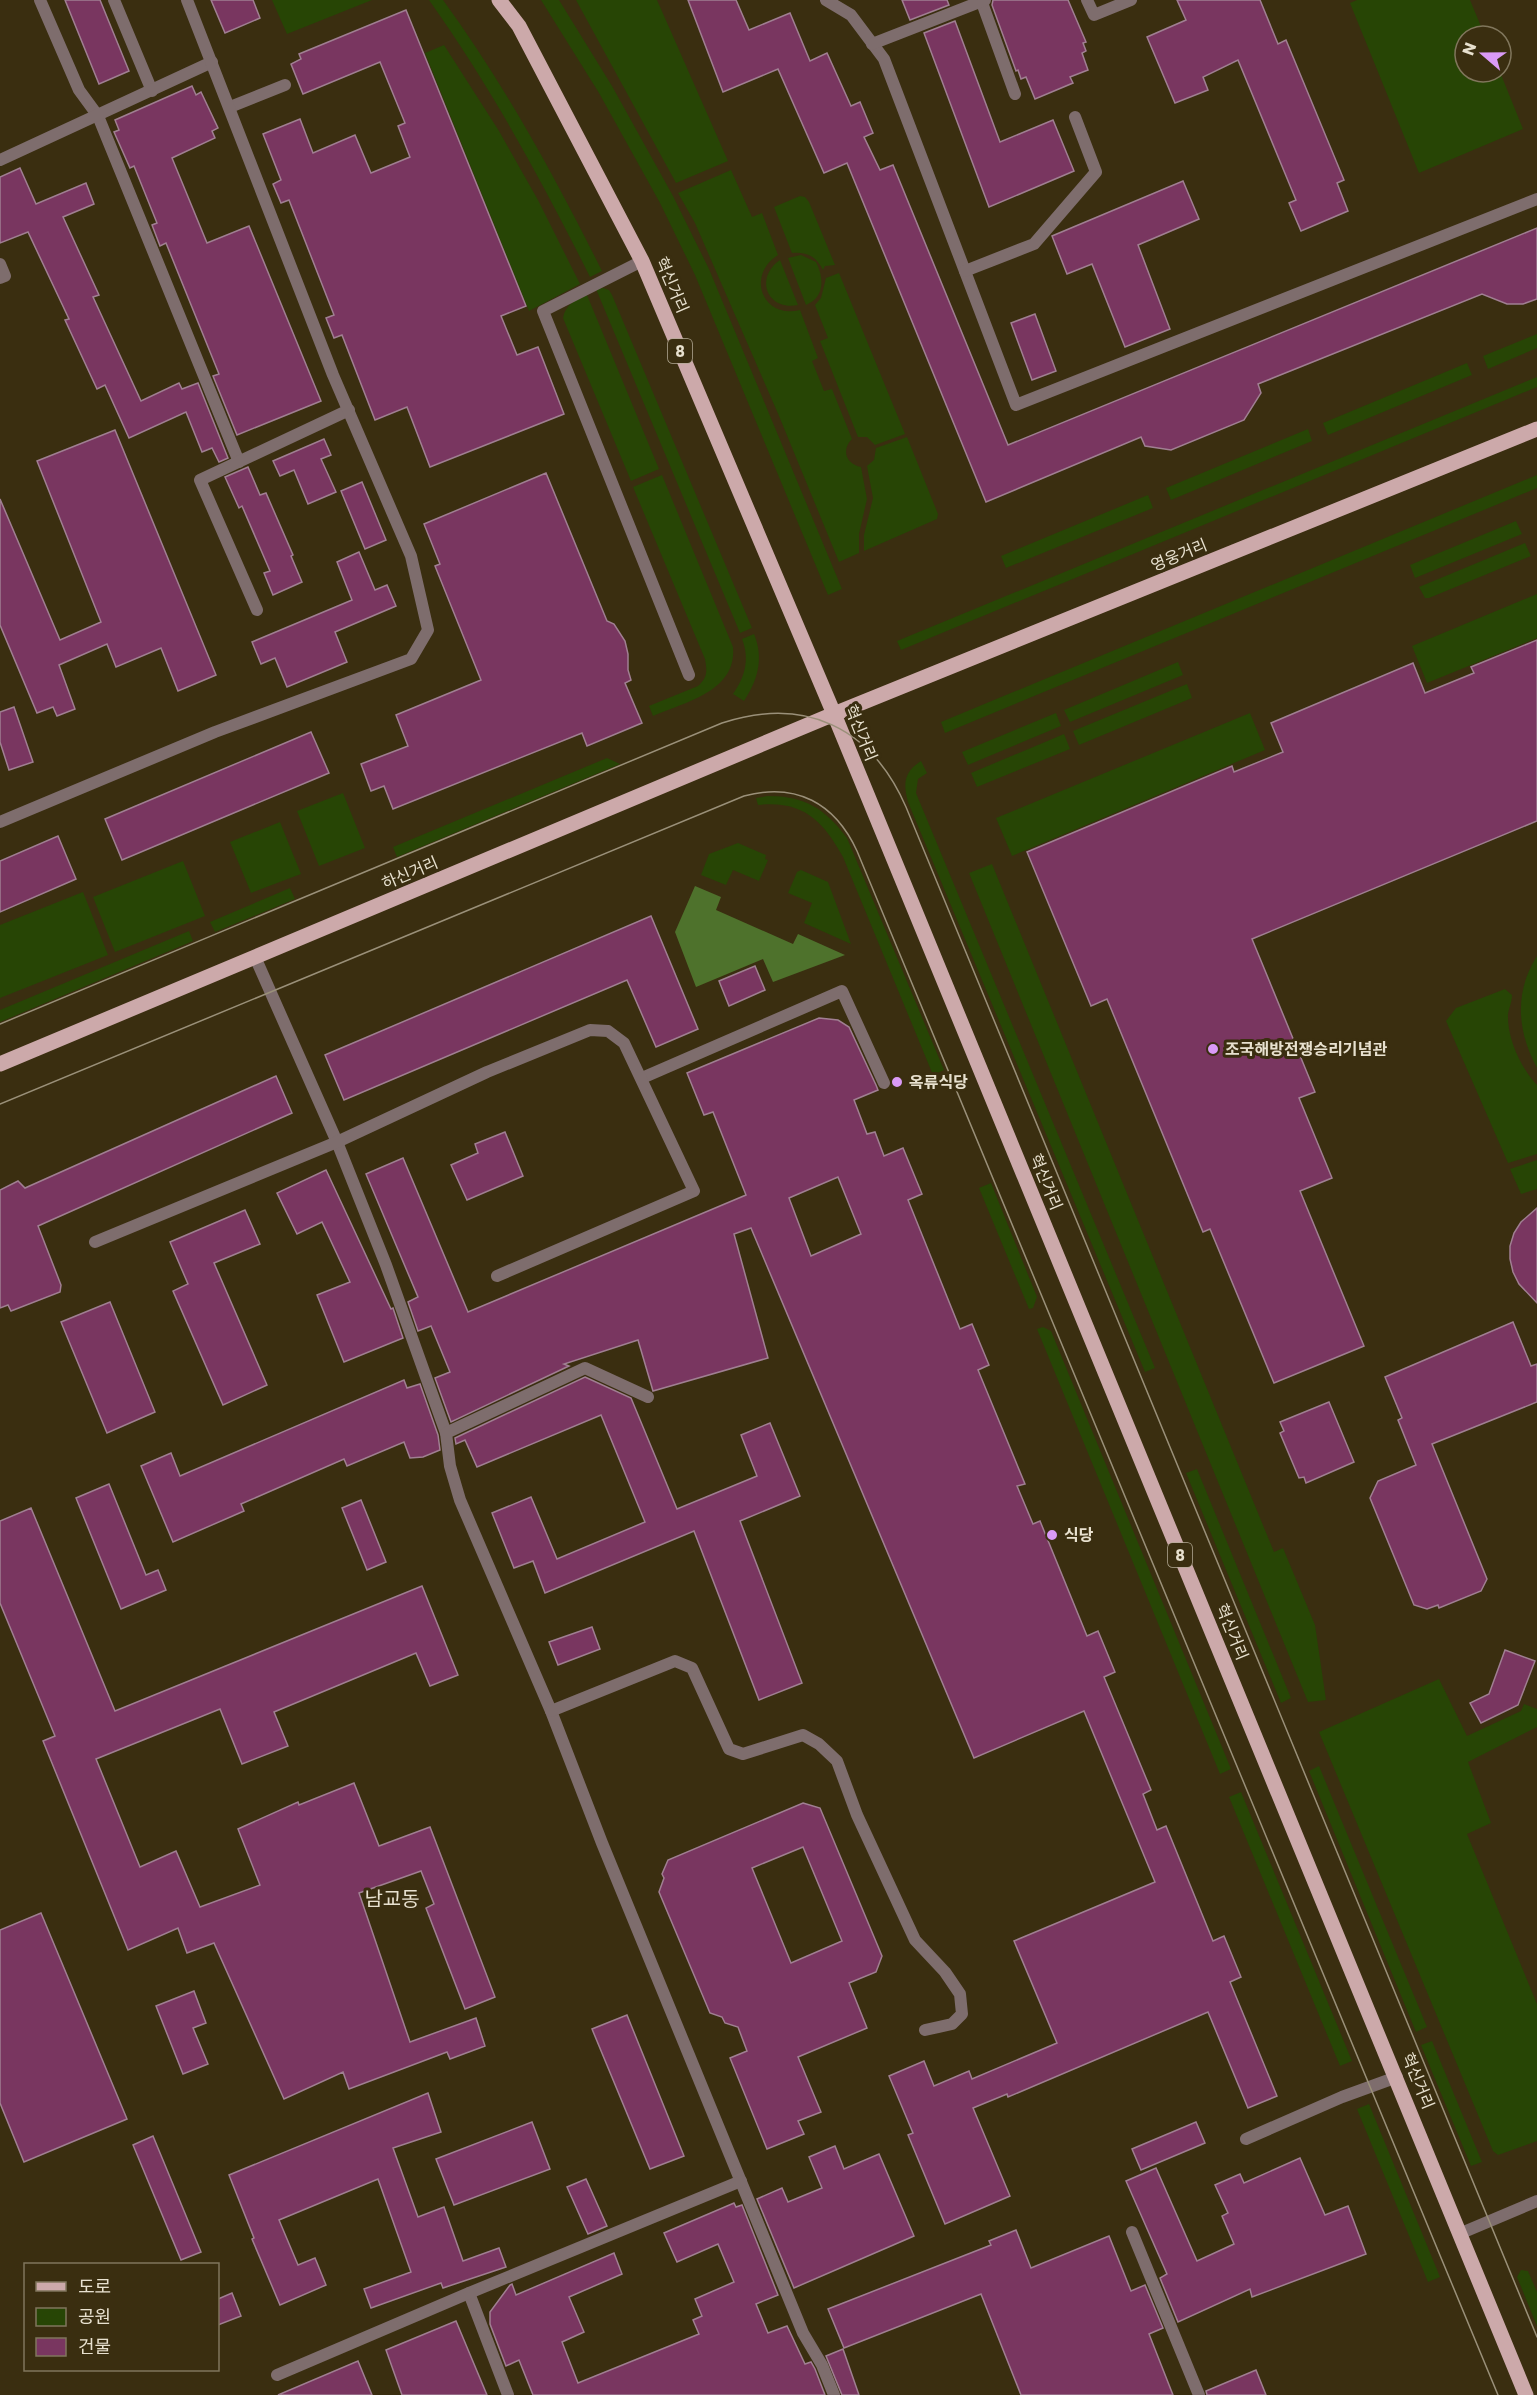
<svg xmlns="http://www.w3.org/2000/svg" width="1537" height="2395" viewBox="0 0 1537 2395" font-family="Poppins,'Noto Sans KR',sans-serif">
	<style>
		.green { fill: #274505 }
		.forest { fill: #4e722c }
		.building { fill: #793660; stroke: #a07f92; stroke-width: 1.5; fill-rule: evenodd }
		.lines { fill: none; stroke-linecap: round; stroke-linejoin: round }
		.minor { stroke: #7e6d6d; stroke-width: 12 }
		.primary { stroke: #cca9aa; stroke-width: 15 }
		.tram { stroke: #9a9079; stroke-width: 1.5 }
		.poi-dot { fill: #da9af6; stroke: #3a2e10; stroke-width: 2 }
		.labels { text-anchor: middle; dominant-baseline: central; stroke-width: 6; stroke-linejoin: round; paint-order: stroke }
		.shield { fill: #3a2e10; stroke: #b4ab96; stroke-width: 1.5 }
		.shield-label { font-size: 15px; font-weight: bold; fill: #e8e1cf }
		.street-label { font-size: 16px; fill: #e8e1cf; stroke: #3a2e10 }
		.poi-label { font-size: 16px; font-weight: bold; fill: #e8e1cf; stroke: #3a2e10; text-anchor: start }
		.quarter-label { font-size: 20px; fill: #e8e1cf; stroke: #3a2e10 }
	</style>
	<rect width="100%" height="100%" fill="#3a2e10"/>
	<g class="green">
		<polygon points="272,0 372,0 287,34"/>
		<path d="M 429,0 L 443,0 C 505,85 555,177 602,271 L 590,277 C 542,181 491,87 429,0 Z"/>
		<polygon points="541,0 559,0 612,86 673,196 709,269 842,589 828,595 695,275 660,203 599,93"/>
		<polygon points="576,0 657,0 728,161 676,183"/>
		<polygon points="1357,0 1470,0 1485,36 1465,36 1465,72 1500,72 1523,129 1419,173 1350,3"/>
		<polygon points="444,45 499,131 538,200 580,284 529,311 425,53"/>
		<path d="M 731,170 L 752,217 L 762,213 L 778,255 C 746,275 762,319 800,310 L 818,358 L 812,361 L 824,391 L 832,389 L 852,439 C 841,450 846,464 861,467 L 867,499 L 859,534 L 859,553 L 839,562 L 779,416 L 695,223 L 678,193 Z"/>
		<path d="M 800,196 L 805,197 L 809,202 L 835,265 L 825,266 L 823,270 C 816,256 807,252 792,253 L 774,207 Z"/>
		<path d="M 801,255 L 816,262 C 824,278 825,297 806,305 L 788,258 Z"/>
		<path d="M 780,260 L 798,305 C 767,311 754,278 780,260 Z"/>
		<polygon points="839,273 905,434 875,445 867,437 858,437 820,341 828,338 815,305 821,298 826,278"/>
		<polygon points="603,288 609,290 612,295 752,628 740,633 596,289"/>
		<path d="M 587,295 L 659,469 L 631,481 L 563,318 C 565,305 575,300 587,295 Z"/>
		<polygon points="1537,334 1537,348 1488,369 1483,356"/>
		<polygon points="1467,363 1472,375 1328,435 1323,423"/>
		<polygon points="1537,377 1537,387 901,650 897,641"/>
		<polygon points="1308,429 1312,441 1171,500 1166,488"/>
		<polygon points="907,437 938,514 937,519 864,551 864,535 873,498 867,466 874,460 876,448"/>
		<path d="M 662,475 L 733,647 C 737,691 686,702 653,716 L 649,706 L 698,686 C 708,677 707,671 705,659 L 633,487 Z"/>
		<polygon points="1537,475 1537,488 945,733 941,722"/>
		<polygon points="1148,495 1153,508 1006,568 1001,556"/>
		<polygon points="1516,521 1522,534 1415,578 1410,565"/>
		<polygon points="1525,543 1531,556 1429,598 1425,598 1419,587"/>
		<polygon points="1537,594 1537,638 1427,683 1412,646"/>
		<path d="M 754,634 C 764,658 758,680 744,701 L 733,694 C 745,677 750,659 742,639 Z"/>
		<polygon points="1178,662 1183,675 1070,722 1064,710"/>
		<polygon points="1187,684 1192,698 1079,745 1073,731"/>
		<polygon points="1056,713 1061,726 968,765 962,752"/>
		<polygon points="1250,713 1265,750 1012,856 996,818"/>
		<polygon points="1064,734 1070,749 977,787 971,773"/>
		<polygon points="607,758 620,764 397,857 393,847"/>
		<path d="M 921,761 L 927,773 L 918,779 L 916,793 L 1155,1368 L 1145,1372 L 908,802 C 903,783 904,772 921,761 Z"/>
		<polygon points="343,793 365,848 319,866 297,811"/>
		<path d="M 768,796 C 806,796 825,809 847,838 L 944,1070 L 933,1075 L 843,857 C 823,821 803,800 758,805 L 756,798 Z"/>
		<polygon points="280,822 301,874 251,893 230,842"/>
		<polygon points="738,843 766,855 765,859 768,860 759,881 733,870 726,885 701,875 709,854"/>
		<polygon points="183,861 205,916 115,952 93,897"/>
		<polygon points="992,864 1274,1552 1283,1548 1315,1625 1326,1700 1308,1702 969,873"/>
		<polygon points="801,870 828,882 851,944 804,923 812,903 788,893 797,872"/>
		<polygon points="290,888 295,899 215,932 210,922"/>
		<polygon points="83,892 108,955 0,998 0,925"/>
		<polygon points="189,931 193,941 0,1022 0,1010"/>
		<path d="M 1537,956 L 1537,1068 C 1517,1031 1514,992 1537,956 Z"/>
		<path d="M 1505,989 L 1512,995 C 1512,1002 1509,1008 1508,1014 C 1507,1039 1521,1068 1537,1085 L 1537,1154 L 1508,1163 L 1446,1021 L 1456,1008 Z"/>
		<polygon points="1537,1160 1537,1189 1521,1194 1510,1169"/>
		<polygon points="991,1183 1037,1297 1033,1308 1029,1309 979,1188"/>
		<polygon points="1043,1327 1051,1331 1231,1769 1220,1774 1037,1329"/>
		<polygon points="1197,1469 1291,1698 1281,1703 1186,1473"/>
		<polygon points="1439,1679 1467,1736 1521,1711 1524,1704 1537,1709 1537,1727 1468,1762 1491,1823 1467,1834 1537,2004 1537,2141 1498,2155 1493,2151 1319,1732"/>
		<polygon points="1319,1766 1427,2027 1416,2032 1309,1771"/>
		<polygon points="1241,1792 1352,2061 1340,2066 1229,1797"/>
		<polygon points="1432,2041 1482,2162 1471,2166 1421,2045"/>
		<polygon points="1369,2104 1440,2277 1428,2282 1357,2109"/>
		<polygon points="1521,2270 1528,2271 1537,2292 1537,2326 1517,2277"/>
	</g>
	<polygon class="forest" points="695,886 721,897 716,910 793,944 798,934 845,955 773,982 763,959 696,987 675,932"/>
	<g class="building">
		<polygon points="65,0 100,0 129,71 99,84"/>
		<polygon points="211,0 253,0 260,18 225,33"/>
		<polygon points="688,0 736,0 749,30 790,13 810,61 827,53 851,106 860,102 873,133 864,137 880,170 893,165 1008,445 1537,228 1537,299 1523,304 1507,304 1482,294 1258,384 1261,393 1244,420 1171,450 1145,446 1141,437 986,502 847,163 824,173 778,69 723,92"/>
		<polygon points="902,0 947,0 949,5 910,20"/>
		<polygon points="993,0 1068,0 1086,42 1083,43 1086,51 1082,53 1088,70 1070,77 1073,83 1035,99 1026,77 1021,79 1018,70 1016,71 992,5"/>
		<polygon points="1177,0 1260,0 1278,44 1286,40 1344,180 1337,183 1348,211 1301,231 1289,203 1296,200 1238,60 1203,77 1208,90 1175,103 1147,37 1186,20"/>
		<polygon points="406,10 526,306 501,316 517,355 538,347 564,414 430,467 407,407 375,420 342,335 334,338 326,318 334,315 289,200 281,203 273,184 281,180 263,134 300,119 313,153 355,135 371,173 410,157 398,126 405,123 380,62 303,94 291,64 301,59 299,54"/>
		<polygon points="955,21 1000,142 1053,120 1074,171 989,207 924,33"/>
		<polygon points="192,86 196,95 201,92 218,128 212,131 215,138 172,158 207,243 249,226 321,401 237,435 213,376 219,374 166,243 160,246 152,225 157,223 134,166 130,168 114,132 119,130 115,120"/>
		<polygon points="20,168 36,204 86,183 94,204 63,217 99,295 93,297 141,401 179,383 182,389 198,383 228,458 219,462 212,448 202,452 186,412 129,438 105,385 97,389 65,320 69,319 28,232 0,243 0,177"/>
		<polygon points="1183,181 1199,219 1138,245 1170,329 1125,347 1092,264 1067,274 1052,236"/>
		<polygon points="1035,314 1056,371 1032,380 1011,323"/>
		<polygon points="115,430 216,675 178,691 161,648 116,667 107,644 59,665 75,709 57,716 53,707 37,713 0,625 0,499 60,640 101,622 37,461"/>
		<polygon points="324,439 331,455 321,459 336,492 308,504 294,470 280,476 273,461"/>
		<polygon points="248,467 260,495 266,493 293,555 291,556 302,582 273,595 264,573 270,571 242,506 239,508 225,477"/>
		<polygon points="546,473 607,621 614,624 625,641 628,654 628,670 631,680 625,683 642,723 587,746 582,733 393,809 384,786 371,791 361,764 408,746 396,715 481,680 435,566 440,564 424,524"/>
		<polygon points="362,482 386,540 365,549 341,491"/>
		<polygon points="359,552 375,590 387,585 396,606 335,632 347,662 287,687 275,658 261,664 252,642 352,600 337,562"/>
		<polygon points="1537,640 1537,821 1252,939 1315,1092 1299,1098 1332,1178 1300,1191 1364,1346 1274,1383 1210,1229 1203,1232 1107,999 1091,1006 1027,852 1232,766 1234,772 1283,752 1271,723 1413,663 1425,693 1474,673 1471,667"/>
		<polygon points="14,707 33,762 9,770 0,742 0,712"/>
		<polygon points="311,732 329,773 122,860 105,819"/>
		<polygon points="58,836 76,879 0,912 0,861"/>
		<polygon points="651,916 698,1029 656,1047 627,980 344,1100 325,1055"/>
		<polygon points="755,966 765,990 729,1006 719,981"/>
		<path d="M 819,1018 L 838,1020 L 849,1027 L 876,1085 L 878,1090 L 854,1100 L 867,1134 L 875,1132 L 884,1156 L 903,1148 L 922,1194 L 908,1200 L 960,1329 L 972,1324 L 989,1365 L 978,1370 L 1025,1484 L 1017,1486 L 1033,1524 L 1040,1521 L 1087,1636 L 1098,1631 L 1115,1672 L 1104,1677 L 1151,1790 L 1143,1794 L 1157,1830 L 1166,1826 L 1213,1941 L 1224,1936 L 1241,1977 L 1230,1982 L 1277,2096 L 1248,2108 L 1208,2012 L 1008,2097 L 1007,2094 L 973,2108 L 1010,2196 L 945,2224 L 908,2135 L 913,2133 L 889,2076 L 924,2061 L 934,2086 L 969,2071 L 972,2079 L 1057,2043 L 1014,1941 L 1155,1882 L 1084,1711 L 974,1758 L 751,1228 L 734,1234 L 768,1358 L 653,1391 L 638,1340 L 564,1364 L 569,1366 L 451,1422 L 435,1378 L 450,1372 L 431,1326 L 418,1331 L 408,1302 L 418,1297 L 366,1174 L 403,1158 L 468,1312 L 746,1195 L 713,1112 L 704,1115 L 687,1073 ZM 838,1177 L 861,1234 L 811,1256 L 789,1198 Z"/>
		<polygon points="276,1076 292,1113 38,1226 61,1285 60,1292 11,1311 8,1305 0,1308 0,1190 18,1181 25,1188"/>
		<polygon points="505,1132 523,1176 467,1200 451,1165 478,1153 475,1144"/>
		<polygon points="326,1170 391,1309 393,1308 403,1338 344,1362 317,1295 350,1282 322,1222 297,1234 277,1193"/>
		<polygon points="1537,1208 1537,1303 1519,1284 1513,1272 1510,1259 1510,1246 1514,1233 1521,1222"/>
		<polygon points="245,1210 260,1244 214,1263 267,1385 223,1405 173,1291 188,1284 170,1242"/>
		<polygon points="110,1302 155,1412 107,1433 61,1322"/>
		<polygon points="1513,1322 1531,1366 1537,1364 1537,1402 1432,1444 1487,1579 1481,1591 1439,1608 1438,1605 1427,1609 1414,1605 1370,1498 1378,1481 1416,1465 1398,1420 1402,1418 1385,1377"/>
		<polygon points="585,1377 631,1398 677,1509 757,1476 741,1435 770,1423 800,1496 740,1521 802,1683 759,1700 694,1531 545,1593 533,1561 514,1568 492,1513 531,1497 557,1559 645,1522 601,1415 477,1467 465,1440 456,1444 455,1438"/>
		<polygon points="404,1380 407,1388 420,1384 438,1435 440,1450 423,1457 410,1458 404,1442 347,1466 344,1459 241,1504 244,1511 173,1542 141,1466 171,1453 180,1476"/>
		<polygon points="1329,1402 1354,1462 1306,1483 1304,1477 1299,1478 1280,1433 1284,1431 1280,1422"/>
		<polygon points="109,1484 146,1575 158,1570 166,1590 121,1609 76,1498"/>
		<polygon points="361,1500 386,1562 367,1570 342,1508"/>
		<polygon points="31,1508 115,1711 422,1586 458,1675 430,1686 416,1653 274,1712 288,1746 242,1764 220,1709 96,1759 140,1867 176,1851 200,1907 260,1885 238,1829 298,1802 299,1805 354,1783 379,1846 430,1827 495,1997 465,2009 426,1908 434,1904 421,1871 359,1893 410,2042 476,2018 485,2046 450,2059 447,2052 349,2089 343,2072 284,2099 214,1943 187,1953 178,1928 128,1950 43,1741 55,1736 0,1603 0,1521"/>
		<polygon points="592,1627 600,1649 558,1665 549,1642"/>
		<polygon points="1505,1650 1535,1661 1518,1705 1481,1723 1470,1703 1489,1694"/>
		<path d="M 803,1803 L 820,1808 L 882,1956 L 876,1972 L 849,1983 L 867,2028 L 798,2057 L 821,2112 L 798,2121 L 804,2134 L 767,2149 L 730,2058 L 747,2051 L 738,2027 L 725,2023 L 722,2017 L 710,2013 L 659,1892 L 664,1878 L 662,1874 L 668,1860 ZM 803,1847 L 842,1941 L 791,1963 L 752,1868 Z"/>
		<polygon points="41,1913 127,2119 24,2162 0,2103 0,1930"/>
		<polygon points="194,1991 206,2023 193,2028 208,2064 183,2074 156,2006"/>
		<polygon points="627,2015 684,2156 650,2169 592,2029"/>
		<polygon points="428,2093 441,2132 393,2148 418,2217 444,2207 463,2261 499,2248 506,2267 443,2288 441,2283 371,2308 364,2289 411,2272 378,2179 279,2220 298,2265 315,2258 326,2285 280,2305 252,2239 254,2238 229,2175"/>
		<polygon points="532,2122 550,2169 454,2205 436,2159"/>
		<polygon points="1196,2122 1205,2143 1141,2170 1132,2149"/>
		<polygon points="153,2136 201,2252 181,2260 133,2145"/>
		<polygon points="835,2146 844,2169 879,2154 914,2236 794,2288 757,2199 782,2188 788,2202 822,2188 809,2157"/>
		<polygon points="1300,2158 1325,2215 1348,2206 1366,2254 1252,2297 1250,2289 1178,2322 1160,2278 1167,2274 1126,2181 1156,2168 1197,2261 1234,2244 1222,2216 1228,2213 1215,2185 1240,2174 1244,2183"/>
		<polygon points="586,2179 607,2226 588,2234 567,2187"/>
		<polygon points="734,2203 736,2207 742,2205 778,2295 756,2304 768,2333 787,2326 805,2364 811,2362 815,2369 825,2395 533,2395 519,2360 506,2366 490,2324 490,2312 510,2285 512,2284 516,2295 614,2253 622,2274 569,2297 584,2332 562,2342 578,2383 699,2334 693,2320 702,2316 695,2299 734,2282 718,2244 677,2262 664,2233"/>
		<polygon points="1016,2230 1031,2268 1109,2236 1131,2291 1145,2285 1163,2328 1149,2334 1173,2395 1021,2395 981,2294 844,2348 828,2309 991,2245 989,2241"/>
		<polygon points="232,2293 241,2316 218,2325 218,2299"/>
		<polygon points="456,2321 487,2395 402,2395 386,2350"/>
		<polygon points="843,2349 859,2395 842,2395 826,2356"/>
		<polygon points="358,2361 372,2395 278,2395"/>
		<polygon points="1256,2370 1266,2395 1207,2395 1206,2391"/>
	</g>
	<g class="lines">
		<g class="minor">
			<polyline points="40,0 79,90 98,116 239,462"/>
			<polyline points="114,0 152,91"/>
			<polyline points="826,0 851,15 884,59 1016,405 1537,199"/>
			<polyline points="981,0 1015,94"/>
			<polyline points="1087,0 1094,15 1131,0"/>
			<polyline points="872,44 985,0"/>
			<polyline points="230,107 285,85"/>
			<polyline points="0,160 212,62"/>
			<polyline points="642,261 543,311 689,675"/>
			<polyline points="0,264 5,276 0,278"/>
			<polyline points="965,271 1034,244 1096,172 1075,117"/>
			<polyline points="257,610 200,480 349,410"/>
			<polyline points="0,822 215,732 411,659 428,630 411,556 333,375 187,0"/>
			<polyline points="255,957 337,1142 386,1265 446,1433"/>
			<polyline points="642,1078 842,991 884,1083"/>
			<polyline points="95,1242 337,1142 487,1072 590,1030 608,1031 624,1043 694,1191 497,1276"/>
			<polyline points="648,1397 585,1368 446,1433 450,1466 460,1500 551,1711 602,1843 803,2333 822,2365 834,2395"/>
			<polyline points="551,1711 675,1661 692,1668 729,1749 743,1754 803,1735 819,1744 837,1761 857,1815 915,1940 945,1972 960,1994 962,2014 952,2024 925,2030"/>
			<polyline points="1246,2139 1342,2097 1397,2077"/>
			<polyline points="1132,2232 1199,2395"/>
			<polyline points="1459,2234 1537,2201"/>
			<polyline points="469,2293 508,2395"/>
			<polyline points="277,2375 469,2293 741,2181"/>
		</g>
		<g class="primary">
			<polyline points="499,0 519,26 642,261 834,714 1526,2395"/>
			<polyline points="0,1064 834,714 1537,429"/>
		</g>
		<g class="tram">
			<path d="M 0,1024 L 722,723 C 805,696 871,727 906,807 L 1537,2337"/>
			<path d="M 0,1104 L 744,796 C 796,782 835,803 857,851 L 1498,2395"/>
		</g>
	</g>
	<g class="poi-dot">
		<circle cx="1213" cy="1049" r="6"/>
		<circle cx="897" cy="1082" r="6"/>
		<circle cx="1052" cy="1535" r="6"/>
	</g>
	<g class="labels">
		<g class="shield">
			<rect x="668" y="339" width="24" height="24" rx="4.5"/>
			<rect x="1168" y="1543" width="24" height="24" rx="4.5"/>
		</g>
		<g class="shield-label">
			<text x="680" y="351">8</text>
			<text x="1180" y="1555">8</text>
		</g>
		<g class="street-label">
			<text transform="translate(672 285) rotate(67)">혁신거리</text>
			<text transform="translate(1179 555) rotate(-22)">영웅거리</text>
			<text transform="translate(861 733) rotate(68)">혁신거리</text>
			<text transform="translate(410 873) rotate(-23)">하신거리</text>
			<text transform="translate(1046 1182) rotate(68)">혁신거리</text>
			<text transform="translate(1232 1632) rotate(68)">혁신거리</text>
			<text transform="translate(1418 2081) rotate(68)">혁신거리</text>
		</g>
		<g class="poi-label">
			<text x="1225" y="1049">조국해방전쟁승리기념관</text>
			<text x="909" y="1082">옥류식당</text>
			<text x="1064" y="1535">식당</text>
		</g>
		<g class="quarter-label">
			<text x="392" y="1899">남교동</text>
		</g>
	</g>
	<rect x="24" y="2263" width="195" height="108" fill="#3a2e10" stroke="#80765c" stroke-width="1.5"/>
	<rect x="36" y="2282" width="30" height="9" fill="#cca9aa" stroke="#80765c" stroke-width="1.5"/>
	<text x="78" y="2293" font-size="18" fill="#e8e1cf">도로</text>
	<rect x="36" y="2308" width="30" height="18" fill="#274505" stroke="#80765c" stroke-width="1.5"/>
	<text x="78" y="2323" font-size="18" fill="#e8e1cf">공원</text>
	<rect x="36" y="2338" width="30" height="18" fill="#793660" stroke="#80765c" stroke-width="1.5"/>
	<text x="78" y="2353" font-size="18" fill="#e8e1cf">건물</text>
	<g transform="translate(1483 54) rotate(290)"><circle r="28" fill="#3a2e10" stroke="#80765c" stroke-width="1.5"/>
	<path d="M0-4.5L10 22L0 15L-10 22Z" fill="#da9af6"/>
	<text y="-9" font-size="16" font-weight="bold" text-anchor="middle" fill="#e8e1cf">N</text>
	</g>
</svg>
